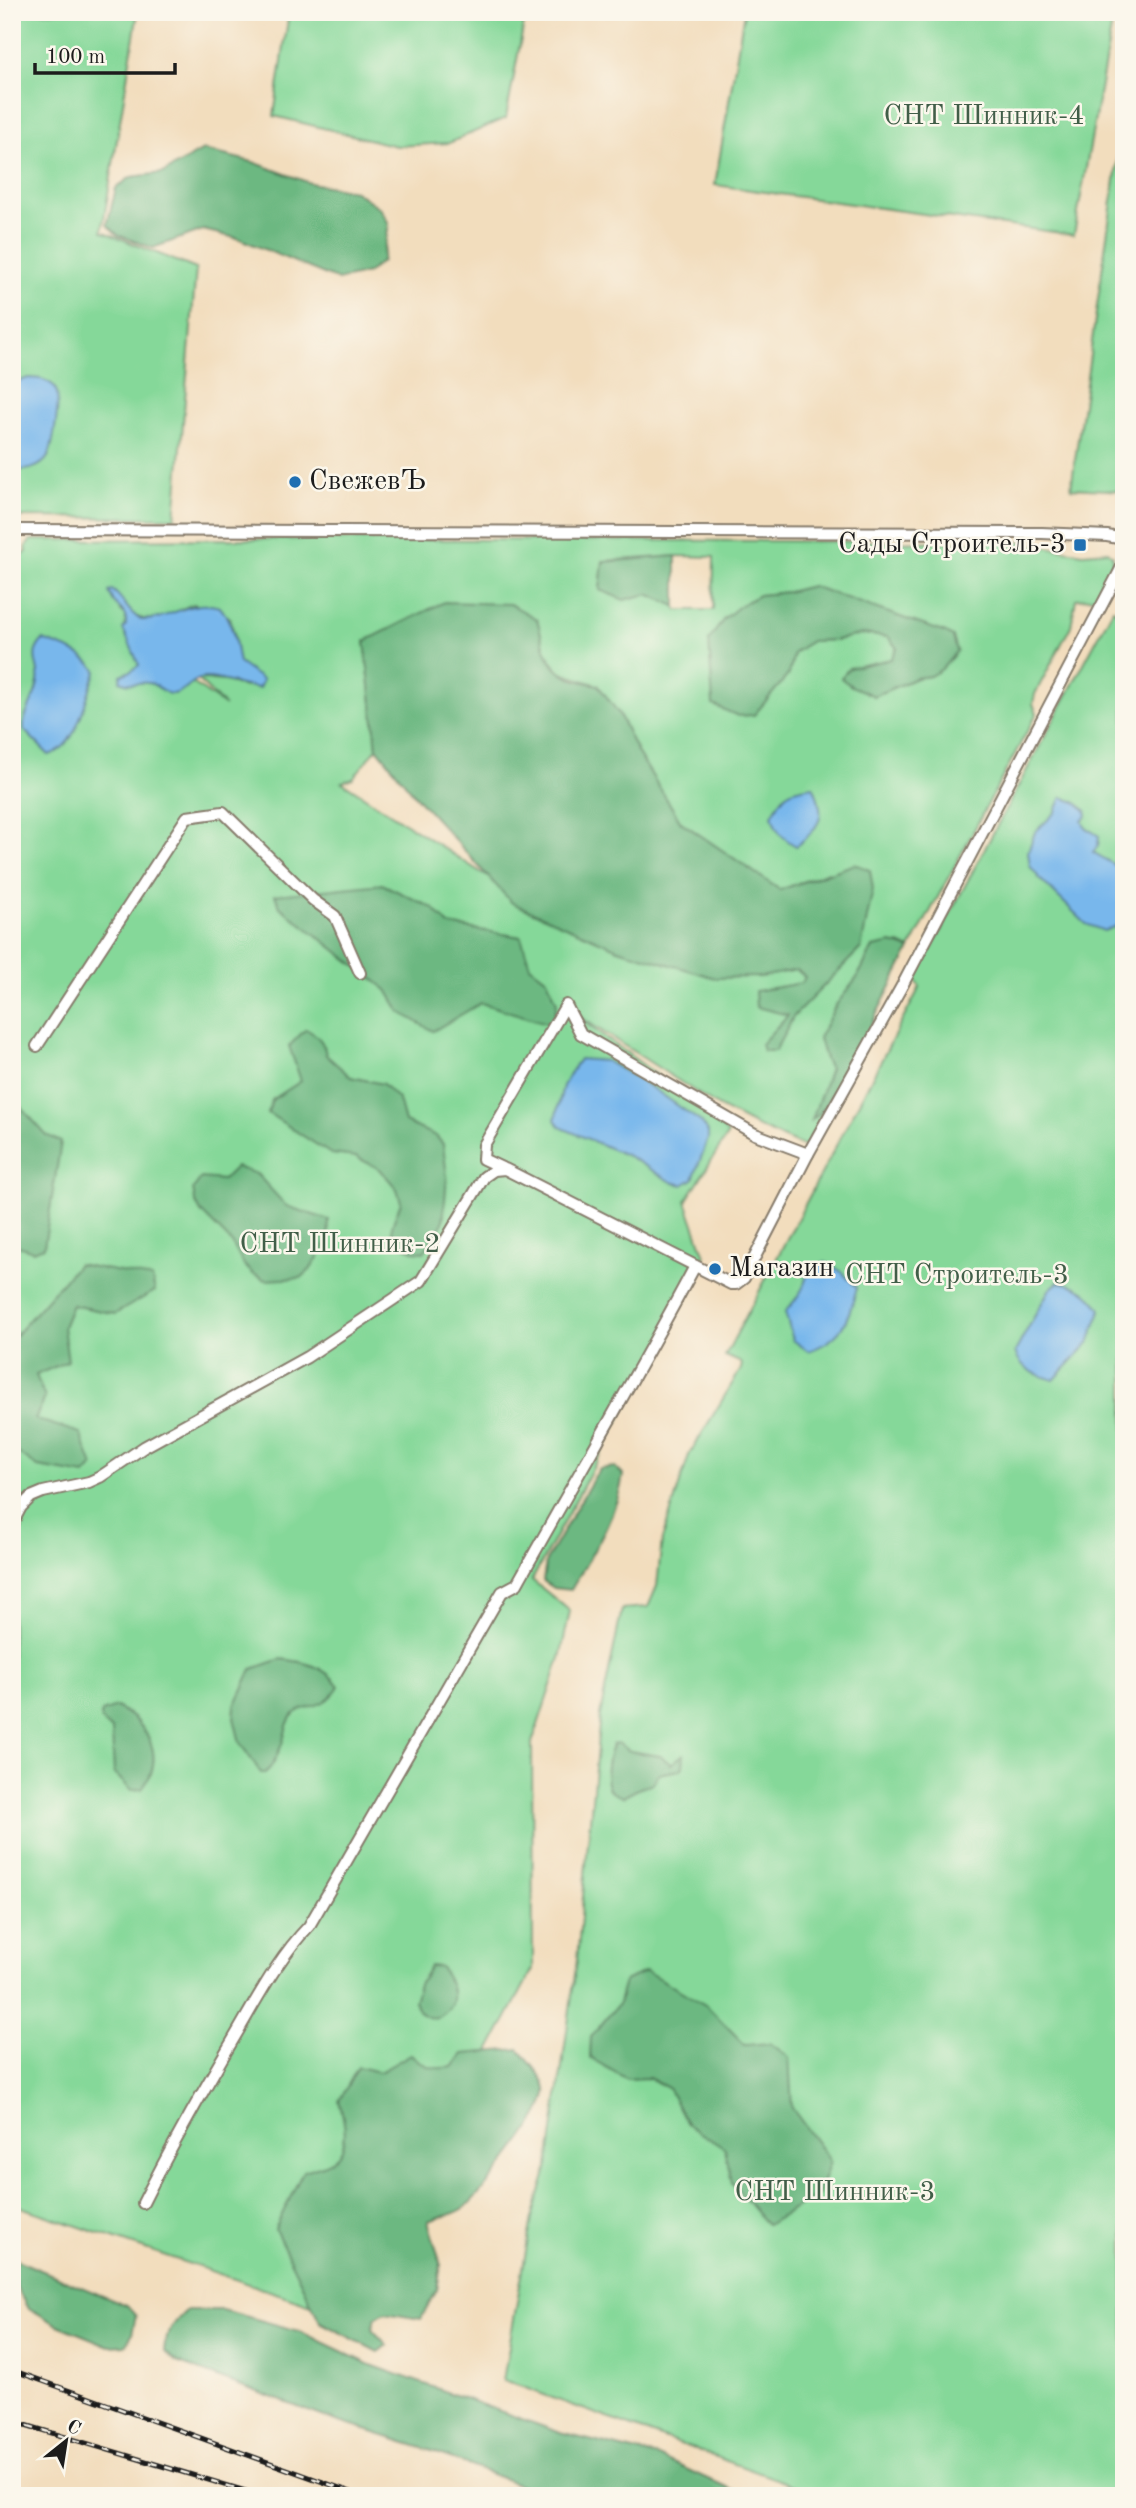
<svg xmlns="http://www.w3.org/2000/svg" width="1136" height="2508" viewBox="0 0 1136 2508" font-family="'Old Standard TT',serif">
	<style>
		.green { fill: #85d899; stroke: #507a5a; stroke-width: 2; fill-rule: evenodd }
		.forest { fill: #6cb881; stroke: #446a4e; stroke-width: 2 }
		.water { fill: #78b7ec; stroke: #4a6a84; stroke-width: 2 }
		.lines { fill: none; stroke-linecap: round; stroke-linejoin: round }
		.minor-casing { stroke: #877c6c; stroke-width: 14 }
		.minor { stroke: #fff; stroke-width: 10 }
		.rail-casing { stroke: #1c1c1c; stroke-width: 5 }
		.rail { stroke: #fbf7ec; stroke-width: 2.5; stroke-dasharray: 8; stroke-linecap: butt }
		.poi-dot { fill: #1f6fb2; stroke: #fbf7ec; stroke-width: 2.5 }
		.labels { text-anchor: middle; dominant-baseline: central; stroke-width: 5; stroke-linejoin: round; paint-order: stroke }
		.park-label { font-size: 28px; fill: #415e48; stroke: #fbf7ec }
		.poi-label { font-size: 28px; fill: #1c1c1c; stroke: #fbf7ec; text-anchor: start }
	</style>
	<rect width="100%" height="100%" fill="#fbf7ec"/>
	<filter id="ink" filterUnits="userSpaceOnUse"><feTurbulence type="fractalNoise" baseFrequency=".0143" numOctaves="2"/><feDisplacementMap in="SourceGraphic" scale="14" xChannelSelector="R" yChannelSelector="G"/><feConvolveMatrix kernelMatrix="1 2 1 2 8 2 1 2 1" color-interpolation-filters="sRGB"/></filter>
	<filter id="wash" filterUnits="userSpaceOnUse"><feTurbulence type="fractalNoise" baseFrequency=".00686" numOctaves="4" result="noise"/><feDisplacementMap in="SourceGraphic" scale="28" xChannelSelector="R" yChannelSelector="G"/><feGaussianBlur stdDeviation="1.57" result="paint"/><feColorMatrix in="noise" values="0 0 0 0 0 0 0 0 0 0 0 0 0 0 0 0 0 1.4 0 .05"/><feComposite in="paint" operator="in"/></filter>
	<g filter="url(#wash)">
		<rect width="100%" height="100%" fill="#f2ddbd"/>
		<g class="green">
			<polygon points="12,12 138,12 102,231 196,269 175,518 12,517"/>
			<polygon points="289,12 526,12 506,118 449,143 396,146 274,116"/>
			<polygon points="744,12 1114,12 1074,235 715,185"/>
			<polygon points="1124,117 1124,491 1071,488"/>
			<path d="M 241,539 L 1018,542 L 1083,553 L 1108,551 L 1113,556 L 1112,567 L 1098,597 L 1076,599 L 1071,626 L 1035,694 L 1033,704 L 1037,713 L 910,949 L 900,944 L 873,947 L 857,978 L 836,1005 L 819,1038 L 825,1059 L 830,1068 L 813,1119 L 820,1113 L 838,1086 L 805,1147 L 758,1127 L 719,1107 L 577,1015 L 579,1018 L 709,1113 L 728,1134 L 686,1201 L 705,1256 L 698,1275 L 532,1580 L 570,1611 L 560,1658 L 532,1743 L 533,1969 L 347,2317 L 12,2204 L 12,550 L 20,556 L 27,552 L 26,547 L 31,540 ZM 676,556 L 714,557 L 713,610 L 677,610 L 676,606 L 648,594 L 600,590 L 603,561 ZM 812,586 L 957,651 L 930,676 L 916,678 L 874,696 L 897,648 L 888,637 L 863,634 L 836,640 L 811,641 L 794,653 L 789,674 L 759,595 L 788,592 ZM 194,604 L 229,617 L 234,633 L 238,663 L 245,668 L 245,687 L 225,681 L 197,679 L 225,706 L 125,634 L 126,615 L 120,610 L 125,608 C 148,632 169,613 194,604 ZM 537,619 L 545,650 L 559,672 L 598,685 L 619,714 L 637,752 L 681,822 L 780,890 L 828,872 L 861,948 L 793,1017 L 785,1033 L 777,1027 L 788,1015 L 805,977 L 797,970 L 528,903 L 342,782 L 353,778 L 377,748 L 365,641 Z"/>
			<polygon points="1113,609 1124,615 1124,2496 823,2496 503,2380 532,2218 548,2166 577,1960 600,1715 622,1609 648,1607 657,1586 662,1540 689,1455 741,1369 742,1363 725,1356 920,987 915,979"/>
		</g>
		<g class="forest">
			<polygon points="203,150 253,162 310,183 355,191 380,208 389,224 382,261 368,273 338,280 240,239 203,230 153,248 118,235 107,225 116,188 131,177 163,173"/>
			<polygon points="676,556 676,606 648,594 624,600 600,590 603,562"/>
			<polygon points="812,586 946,633 953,637 957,651 942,669 930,676 916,678 874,696 851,686 841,678 849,668 891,659 897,648 888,637 863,634 836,640 811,641 794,653 789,674 754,715 738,716 713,705 709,640 724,619 742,604 759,595 788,592"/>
			<path d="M 444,602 L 510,604 L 537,619 C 542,636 545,660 560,672 C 569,680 586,682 598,685 L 619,714 L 637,752 L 681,822 L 780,890 L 855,864 L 870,870 L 873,889 L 861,948 L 793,1017 L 775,1051 L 763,1051 L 761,1044 L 788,1015 L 756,1007 L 755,991 L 801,983 L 805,977 L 797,970 L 761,977 L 715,978 L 618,949 L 512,903 L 418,799 L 377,748 L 365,641 Z"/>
			<polygon points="382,884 433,908 449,925 521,937 530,966 547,979 557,1002 553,1025 481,1003 433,1031 400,1012 387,990 280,907 275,895"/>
			<polygon points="892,943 910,949 853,1060 820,1113 812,1120 830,1068 825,1059 819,1038 836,1005 857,978 873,947"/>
			<path d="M 306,1029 C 318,1036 324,1041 326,1055 L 351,1077 L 383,1084 L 399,1100 L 405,1122 L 436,1136 L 443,1144 L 447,1177 L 443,1223 L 424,1252 L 413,1251 L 393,1239 L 392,1226 L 401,1202 L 397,1189 L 380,1169 L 356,1157 L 331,1154 L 268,1113 L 272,1100 L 301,1081 L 289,1046 Z"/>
			<polygon points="12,1097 46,1135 61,1142 44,1247 33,1251 12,1244"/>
			<polygon points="236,1167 257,1174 286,1206 329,1220 328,1242 310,1270 301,1278 265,1280 253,1274 244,1265 231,1242 201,1212 195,1201 193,1189 201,1178 223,1180"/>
			<polygon points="78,1264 152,1278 155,1291 115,1314 72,1305 63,1327 68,1361 36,1375 45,1398 35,1419 80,1433 93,1466 85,1475 38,1467 12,1449 12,1339"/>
			<path d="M 615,1467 L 623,1475 C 617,1516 591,1555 571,1590 L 554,1588 L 543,1581 L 546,1561 L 593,1479 L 600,1469 Z"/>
			<path d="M 281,1659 C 305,1662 324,1665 339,1686 C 323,1712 307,1702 292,1716 C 287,1722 286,1730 284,1737 C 281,1749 274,1764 266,1773 L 261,1773 L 240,1743 L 234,1718 L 235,1706 L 252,1669 Z"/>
			<path d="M 116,1707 C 148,1723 167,1757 142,1789 L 131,1790 L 114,1773 L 112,1730 C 104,1724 98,1722 102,1712 Z"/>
			<path d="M 618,1743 L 630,1751 L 660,1756 L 671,1764 L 684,1754 L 683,1767 L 680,1770 L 658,1774 L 653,1784 L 640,1788 L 623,1797 C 618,1795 612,1794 609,1789 C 603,1778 608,1754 613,1744 Z"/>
			<path d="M 430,1966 L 441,1967 C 446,1977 454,1987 452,1999 C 451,2012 436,2023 423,2015 C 419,2012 417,2006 414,2001 L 419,1984 Z"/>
			<polygon points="646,1971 707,2006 745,2045 770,2043 789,2057 792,2108 830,2161 818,2195 767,2225 732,2183 725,2149 687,2124 668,2088 649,2078 627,2079 590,2058 591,2037 619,2003 625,1981"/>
			<path d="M 519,2049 C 527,2060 544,2076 546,2089 C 551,2111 483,2193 464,2208 C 455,2215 439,2217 428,2221 L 441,2265 L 437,2290 L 421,2319 L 385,2313 L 375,2319 L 372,2329 L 387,2345 L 378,2352 L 320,2322 L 275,2229 L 303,2171 C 312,2168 327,2165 334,2159 C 351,2146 344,2118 339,2101 L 358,2067 L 380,2072 L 411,2054 C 425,2068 434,2070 453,2067 L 463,2054 Z"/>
			<polygon points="12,2258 127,2306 136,2316 132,2334 126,2345 109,2346 58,2325 27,2307 16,2287 16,2281 12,2279"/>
			<path d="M 187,2310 L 223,2310 L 299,2331 L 371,2365 L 561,2433 L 662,2458 L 745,2496 L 548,2496 L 429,2450 L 330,2419 L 177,2362 L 164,2351 C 165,2334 174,2322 187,2310 Z"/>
		</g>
		<g class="water">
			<path d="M 28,378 C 38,378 52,380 56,390 C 61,400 53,444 49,455 C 43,467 23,475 12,466 L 12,388 L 20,381 Z"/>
			<path d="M 112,590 C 124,598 126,611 141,620 C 172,620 187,598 220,607 C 234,624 235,642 239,663 L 263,680 L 259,688 C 241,687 224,678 205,678 C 192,679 188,689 177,693 C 165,697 161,687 152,684 C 141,680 131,687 120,681 L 121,675 L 131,671 L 139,665 L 123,629 L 126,625 L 126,615 L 114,602 L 109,592 Z"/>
			<path d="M 43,640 C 64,647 84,653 97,671 C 84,697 80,746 49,755 L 24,730 C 22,715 35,701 38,682 C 41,664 27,657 43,640 Z"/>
			<path d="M 813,786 C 827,815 821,827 796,846 C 782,838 776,831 772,815 C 785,792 786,790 813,786 Z"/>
			<polygon points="1062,797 1075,802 1086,810 1087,816 1082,821 1085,827 1099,836 1098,846 1093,852 1116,866 1120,876 1124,878 1124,923 1104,931 1086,924 1040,879 1030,866 1028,852 1035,832 1055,813"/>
			<polygon points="579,1059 606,1061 657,1091 701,1122 708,1132 708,1139 693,1179 683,1185 672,1182 628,1156 562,1128 555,1120 563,1086"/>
			<path d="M 825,1262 L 842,1272 L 857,1288 C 847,1321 843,1340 808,1351 L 793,1340 L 785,1312 C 790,1306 796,1300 800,1293 C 812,1275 798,1273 825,1262 Z"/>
			<path d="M 1058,1282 C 1078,1284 1090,1294 1101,1309 L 1089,1343 L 1054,1380 C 1037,1375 1022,1371 1015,1352 L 1049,1290 Z"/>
		</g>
	</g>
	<g filter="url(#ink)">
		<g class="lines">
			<defs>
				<g id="minor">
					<polyline points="12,530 1042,533 1107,536 1124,539"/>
					<polyline points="37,1046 187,817 223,812 313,900 335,916 360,973"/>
					<polyline points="502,1168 483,1159 484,1145 566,1005 581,1034 755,1134 808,1154"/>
					<polyline points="12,1524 21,1507 31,1497 43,1492 89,1482 100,1477 144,1447 307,1357 421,1281 484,1177 494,1170 505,1169 731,1284 736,1284 744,1278 808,1154 903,984 1124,563"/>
					<path d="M 143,2203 C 172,2145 204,2089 237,2033 C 258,1997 279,1957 309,1926 L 502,1592 L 517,1584 C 576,1478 638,1373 695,1266"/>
				</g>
			</defs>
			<use href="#minor" class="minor-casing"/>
			<use href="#minor" class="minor"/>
			<defs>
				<g id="rail">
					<polyline points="12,2370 362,2496"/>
					<polyline points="12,2421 262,2496"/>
				</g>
			</defs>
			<use href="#rail" class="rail-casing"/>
			<use href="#rail" class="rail"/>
		</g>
	</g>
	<g class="poi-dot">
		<circle cx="295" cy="482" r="7"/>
		<rect x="1073" y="538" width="14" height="14" rx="3.5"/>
		<circle cx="715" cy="1269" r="7"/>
	</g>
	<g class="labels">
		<g class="park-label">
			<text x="984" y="117">СНТ Шинник-4</text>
			<text x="340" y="1245">СНТ Шинник-2</text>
			<text x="957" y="1276">СНТ Строитель-3</text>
			<text x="835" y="2193">СНТ Шинник-3</text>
		</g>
		<g class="poi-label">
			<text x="309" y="482">СвежевЪ</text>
			<text x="1066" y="545" text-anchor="end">Сады Строитель-3</text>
			<text x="729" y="1269">Магазин</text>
		</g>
	</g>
	<rect width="1136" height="2508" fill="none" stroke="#fbf7ec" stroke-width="42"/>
	<g transform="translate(66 2441) rotate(30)" stroke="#fbf7ec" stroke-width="5" paint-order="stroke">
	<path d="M0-5L12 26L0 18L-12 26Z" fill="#1c1c1c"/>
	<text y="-10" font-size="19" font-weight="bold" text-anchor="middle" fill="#1c1c1c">С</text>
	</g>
	<path d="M35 63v10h140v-10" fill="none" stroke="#1c1c1c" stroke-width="3.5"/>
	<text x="46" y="63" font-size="21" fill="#1c1c1c" stroke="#fbf7ec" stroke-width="5" paint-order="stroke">100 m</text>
</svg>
